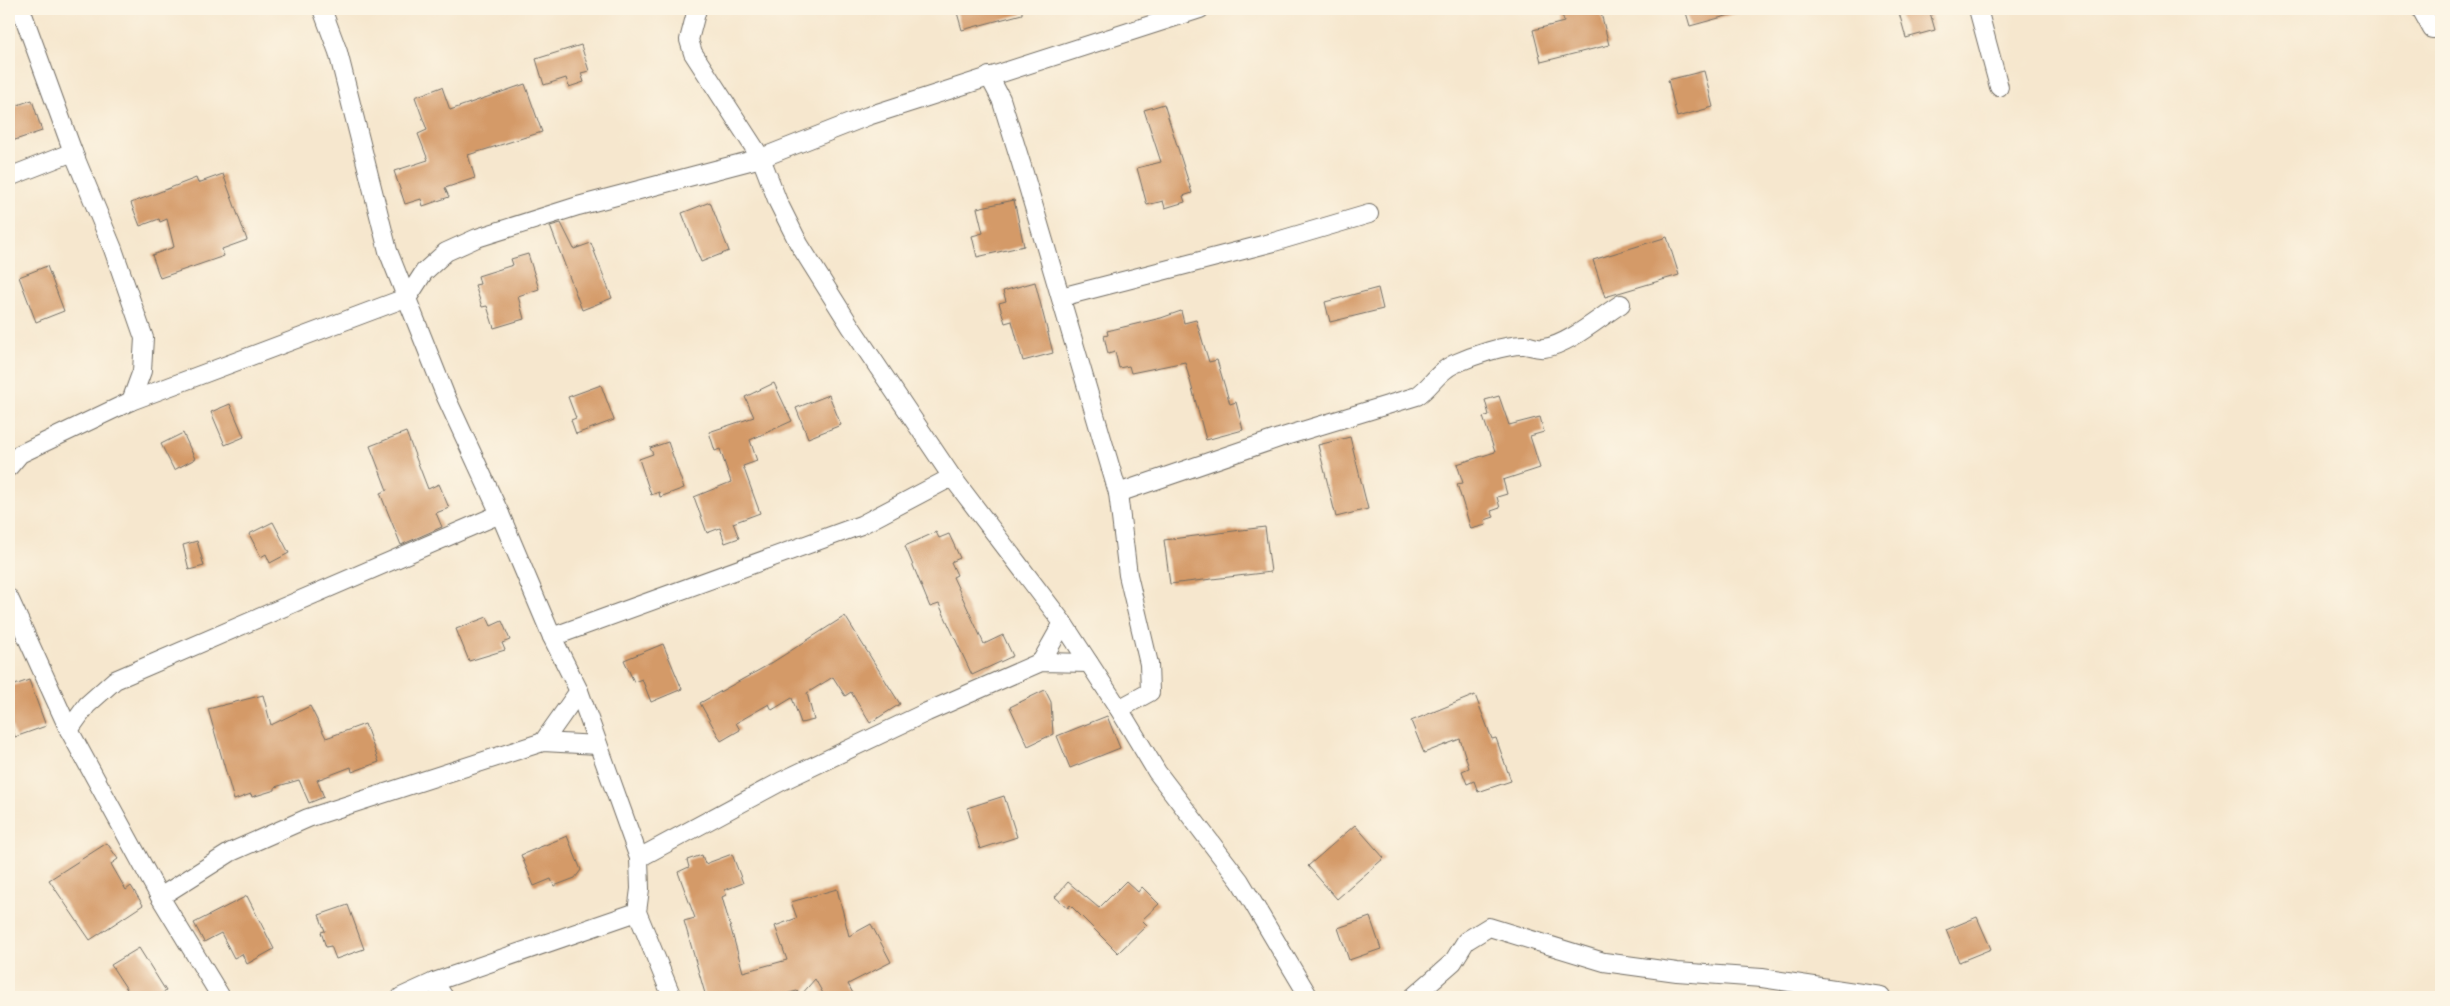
<svg xmlns="http://www.w3.org/2000/svg" width="2450" height="1006" viewBox="0 0 2450 1006" font-family="Vollkorn,serif">
	<style>
		.building { fill: #d49a67 }
		.lines { fill: none; stroke-linecap: round; stroke-linejoin: round }
		.minor-casing { stroke: #726d64; stroke-width: 20 }
		.minor { stroke: #fff; stroke-width: 18 }
	</style>
	<rect width="100%" height="100%" fill="#fcf5e5"/>
	<filter id="ink" filterUnits="userSpaceOnUse"><feTurbulence type="fractalNoise" baseFrequency=".02" numOctaves="2"/><feDisplacementMap in="SourceGraphic" scale="10" xChannelSelector="R" yChannelSelector="G"/><feConvolveMatrix kernelMatrix="1 2 1 2 8 2 1 2 1" color-interpolation-filters="sRGB"/></filter>
	<filter id="wash" filterUnits="userSpaceOnUse"><feTurbulence type="fractalNoise" baseFrequency=".0096" numOctaves="4" result="noise"/><feDisplacementMap in="SourceGraphic" scale="20" xChannelSelector="R" yChannelSelector="G"/><feGaussianBlur stdDeviation="1.12" result="paint"/><feColorMatrix in="noise" values="0 0 0 0 0 0 0 0 0 0 0 0 0 0 0 0 0 1.4 0 .05"/><feComposite in="paint" operator="in"/></filter>
	<g filter="url(#wash)">
		<rect width="100%" height="100%" fill="#f6e7ce"/>
		<g id="blocks">
			<g class="building">
				<polygon points="956,9 1022,9 1022,14 962,30"/>
				<polygon points="1561,9 1600,9 1609,45 1541,62 1533,30 1564,22"/>
				<polygon points="1685,9 1736,9 1737,13 1690,26"/>
				<polygon points="1898,9 1929,9 1935,30 1906,38"/>
				<polygon points="581,45 589,71 581,73 584,82 569,87 566,78 544,85 536,59"/>
				<polygon points="1704,71 1713,107 1677,117 1668,80"/>
				<polygon points="525,84 542,132 468,155 475,178 445,188 449,197 423,206 421,199 405,204 394,171 428,160 418,134 427,130 415,97 442,87 450,110"/>
				<polygon points="32,100 42,131 9,142 9,108"/>
				<polygon points="1164,104 1192,193 1183,196 1185,202 1165,208 1163,201 1147,205 1137,168 1161,162 1144,110"/>
				<polygon points="223,174 247,240 222,249 224,256 160,278 152,255 174,247 167,219 160,222 159,219 140,226 131,203 196,178 198,183"/>
				<polygon points="1014,200 1024,246 977,257 972,236 983,233 977,208"/>
				<polygon points="710,202 729,251 701,262 682,213"/>
				<polygon points="561,223 574,249 591,243 612,298 582,310 550,226"/>
				<polygon points="1667,237 1679,275 1605,297 1593,260"/>
				<polygon points="528,254 539,289 518,296 524,319 494,328 487,306 482,307 475,285 480,284 478,276 513,265 511,259"/>
				<polygon points="47,266 64,311 36,322 19,277"/>
				<polygon points="1035,282 1053,353 1023,361 1012,321 1005,323 999,303 1006,301 1003,291"/>
				<polygon points="1378,288 1383,309 1330,322 1325,302"/>
				<polygon points="1181,311 1184,323 1196,320 1209,362 1217,360 1230,404 1236,402 1243,430 1206,440 1185,362 1131,373 1129,366 1119,368 1115,352 1108,354 1104,336 1108,335 1107,331 1161,318"/>
				<polygon points="774,383 792,421 750,440 757,461 743,466 760,513 733,523 739,538 725,543 720,528 707,533 694,497 731,482 720,449 715,451 709,432 754,417 745,397"/>
				<polygon points="601,385 614,420 576,434 571,420 576,418 568,397"/>
				<polygon points="829,395 841,425 808,438 796,408"/>
				<polygon points="1499,396 1509,425 1540,417 1544,432 1530,436 1540,468 1503,480 1507,494 1497,497 1500,508 1491,511 1494,517 1485,520 1486,525 1471,529 1457,484 1463,483 1457,464 1495,452 1483,417 1489,415 1485,400"/>
				<polygon points="230,404 244,437 225,445 211,412"/>
				<polygon points="406,432 428,489 439,484 449,508 436,513 442,527 401,545 380,493 387,490 370,446"/>
				<polygon points="183,433 195,459 174,470 161,444"/>
				<polygon points="1350,437 1368,509 1336,517 1318,445"/>
				<polygon points="668,442 684,488 660,497 659,492 651,495 639,459 653,454 650,448"/>
				<polygon points="273,522 289,553 270,563 266,554 261,557 249,534"/>
				<polygon points="1265,527 1271,572 1170,584 1164,540"/>
				<polygon points="936,532 939,538 949,534 960,558 951,562 957,575 953,577 984,644 1003,635 1013,656 972,675 939,604 930,607 905,546"/>
				<polygon points="197,541 204,566 189,570 183,545"/>
				<polygon points="845,616 900,704 870,723 851,692 845,696 833,677 807,693 814,720 801,723 792,698 772,710 769,704 736,723 740,730 721,741 700,703 770,664"/>
				<polygon points="487,617 491,626 502,621 510,640 502,643 505,650 469,661 456,629"/>
				<polygon points="663,644 682,689 651,702 642,679 634,682 624,660"/>
				<polygon points="29,680 46,726 15,737 9,718 9,687"/>
				<polygon points="1045,690 1051,702 1053,734 1028,746 1010,707"/>
				<polygon points="263,695 271,725 310,706 326,738 365,724 379,762 352,772 351,767 317,780 324,797 309,803 299,780 275,787 275,790 252,797 251,794 234,800 208,709"/>
				<polygon points="1475,695 1492,739 1496,738 1511,781 1478,792 1474,781 1467,784 1462,771 1469,768 1460,739 1424,753 1411,721"/>
				<polygon points="1107,716 1120,748 1070,768 1057,736"/>
				<polygon points="1004,796 1017,837 980,849 967,808"/>
				<polygon points="1355,825 1384,858 1337,899 1308,866"/>
				<polygon points="567,836 581,870 575,878 554,886 551,879 534,886 521,855"/>
				<polygon points="107,843 118,859 111,864 126,890 131,886 143,905 90,940 49,880"/>
				<polygon points="732,854 743,883 725,890 726,895 722,897 743,972 787,960 775,926 797,918 791,902 837,889 849,936 871,924 891,962 848,984 855,997 825,997 815,979 801,995 797,991 774,997 706,997 684,921 695,918 678,872 689,867 687,860 702,855 705,864"/>
				<polygon points="1126,881 1138,892 1142,887 1159,904 1142,920 1147,925 1118,953 1070,905 1068,908 1055,897 1068,882 1099,908"/>
				<polygon points="247,896 274,949 247,964 242,954 234,958 221,933 204,942 194,923"/>
				<polygon points="348,905 364,949 336,959 331,946 326,947 321,932 325,931 319,915"/>
				<polygon points="1370,917 1381,949 1349,960 1338,928"/>
				<polygon points="1977,917 1991,949 1959,962 1946,930"/>
				<polygon points="139,948 166,991 157,997 132,997 111,965"/>
			</g>
		</g>
	</g>
	<g filter="url(#ink)">
		<use href="#blocks" fill-opacity="0" stroke="#726d64" stroke-width="1"/>
		<g class="lines">
			<defs>
				<g id="minor">
					<polyline points="21,9 73,152 113,249 144,338 142,371 131,401"/>
					<polyline points="322,9 338,52 388,251 446,397 500,514 552,637 579,691 639,858 640,889 637,912 672,997"/>
					<polyline points="697,9 689,40 693,53 761,158 778,202 799,244 851,327 952,477 1063,623 1119,709 1157,772 1240,881 1309,997"/>
					<polyline points="1978,9 1999,87"/>
					<polyline points="2421,9 2432,29 2441,29"/>
					<polyline points="989,76 1001,99 1021,163 1118,493 1128,575 1149,664 1150,692 1119,709"/>
					<polyline points="9,177 73,152"/>
					<polyline points="1061,297 1274,242 1369,214"/>
					<polyline points="9,467 20,454 131,401 408,297 424,272 446,252 477,238 578,206 761,158 868,116 1200,9"/>
					<path d="M 1118,493 L 1279,438 L 1417,396 C 1432,386 1437,372 1454,364 C 1472,356 1506,344 1525,345 C 1531,346 1538,349 1544,348 C 1568,345 1600,317 1621,304"/>
					<polyline points="9,598 69,730 160,897 221,997"/>
					<polyline points="552,637 861,525 952,477"/>
					<polyline points="1041,662 1063,623"/>
					<polyline points="69,730 87,705 115,680 500,514"/>
					<polyline points="543,742 579,691"/>
					<polyline points="639,858 782,781 927,712 1041,662 1089,663"/>
					<polyline points="160,897 231,852 308,818 543,742 598,745"/>
					<polyline points="434,982 444,997"/>
					<polyline points="401,997 434,982 637,912"/>
					<polyline points="1413,997 1453,962 1466,941 1489,927 1604,962 1677,972 1762,978 1881,996"/>
				</g>
			</defs>
			<use href="#minor" class="minor-casing"/>
			<use href="#minor" class="minor"/>
		</g>
	</g>
	<rect width="2450" height="1006" fill="none" stroke="#fcf5e5" stroke-width="30"/>
</svg>
